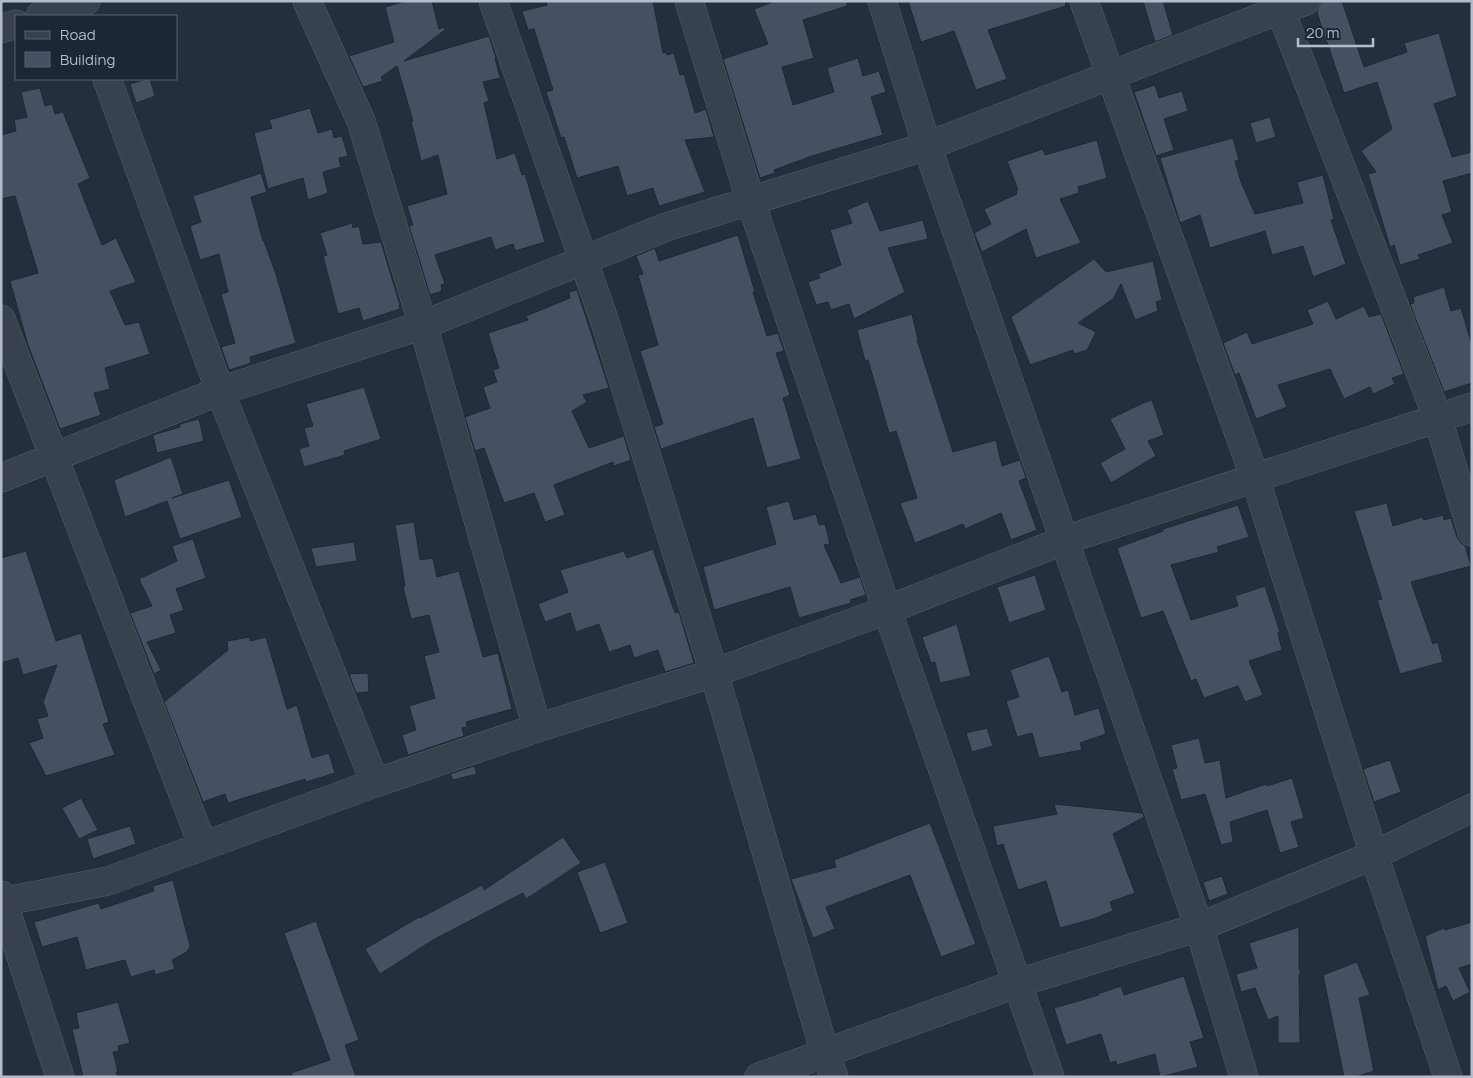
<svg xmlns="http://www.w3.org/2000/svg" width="1473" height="1078" viewBox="0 0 1473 1078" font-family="Manrope,sans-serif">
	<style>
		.building { fill: #455162; stroke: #1f2835 }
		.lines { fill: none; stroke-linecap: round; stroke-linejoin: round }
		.minor-casing { stroke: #565f6c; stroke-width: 29 }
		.minor { stroke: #38414e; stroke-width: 28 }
	</style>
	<rect width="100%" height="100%" fill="#242f3e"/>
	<g class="building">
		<polygon points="406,1 432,1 439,29 444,27 445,30 404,61 489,36 496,58 495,58 500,78 483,82 489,101 484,103 497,159 515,153 522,175 525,174 545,242 515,251 513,244 495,250 491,237 435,255 445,284 441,285 442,291 430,295 409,226 413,225 407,206 447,194 438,155 421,161 411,121 413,121 397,66 381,77 383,81 363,87 349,56 394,42 385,7"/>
		<polygon points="546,1 653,1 663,53 666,52 667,55 674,53 680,75 684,74 695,113 706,109 714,137 685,140 705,192 659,206 653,188 627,196 618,166 577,178 564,137 561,138 546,92 553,90 534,29 528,30 522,11 547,5"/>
		<polygon points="775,1 847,1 847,6 803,20 814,58 782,67 793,105 834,92 827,68 858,58 863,76 879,71 886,92 871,97 883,135 812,156 774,170 775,173 760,178 723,59 768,44 754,9"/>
		<polygon points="908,1 1065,1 1066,6 988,30 1007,79 976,90 954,31 921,42"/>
		<polygon points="1143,1 1163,1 1173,35 1155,42"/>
		<polygon points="1321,1 1342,1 1364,67 1407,52 1404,43 1439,33 1457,96 1434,104 1452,157 1472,152 1472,173 1443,181 1452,212 1442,215 1453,243 1418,255 1420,259 1400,265 1394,245 1390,247 1368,174 1376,172 1361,151 1392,129 1377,82 1344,93 1327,42 1326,42 1317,12"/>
		<polygon points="147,79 150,79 155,96 136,103 130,84"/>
		<polygon points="1155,85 1159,98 1182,91 1188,111 1164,119 1174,150 1156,156 1134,92"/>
		<polygon points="40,88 45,106 52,104 55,114 63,112 90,178 78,184 102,245 116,238 136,282 110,291 125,325 139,322 150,354 105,368 110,389 94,393 101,415 60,429 28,345 10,281 38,273 15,196 1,199 1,135 16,131 14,120 27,117 21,92"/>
		<polygon points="310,108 318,133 332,129 334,138 342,136 348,156 339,158 341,167 323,172 328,193 308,200 303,178 268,189 254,133 272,128 269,120"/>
		<polygon points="1270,117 1276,137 1256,143 1250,123"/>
		<polygon points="1233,138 1239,160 1235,161 1241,182 1255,214 1303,203 1297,182 1323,175 1334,219 1331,220 1346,264 1313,277 1303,246 1272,255 1265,231 1210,248 1200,215 1180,223 1160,158"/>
		<polygon points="1097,140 1107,178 1078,187 1079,193 1060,199 1081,243 1036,258 1026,229 982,252 974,233 991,224 984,209 1017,194 1016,191 1018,190 1007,161 1043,149 1045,155"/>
		<polygon points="261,173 267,192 251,197 263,241 264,241 276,274 296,343 250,357 251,363 229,370 221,347 235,343 221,294 228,292 219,254 200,260 190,226 201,222 193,196"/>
		<polygon points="868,201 880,231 923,220 928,239 888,248 905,292 854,319 849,304 831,310 828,302 816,305 808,282 820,278 818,274 841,265 830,230 852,223 847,210"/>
		<polygon points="352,223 353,228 359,226 363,244 381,242 400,305 399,305 400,309 363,321 359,308 338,314 323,256 327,255 320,233"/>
		<polygon points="738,235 755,292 753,292 767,336 778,333 784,351 776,353 790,395 783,398 801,459 767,468 753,418 661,449 654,427 663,424 640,351 658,345 638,275 643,274 636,256 655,248 659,261"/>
		<polygon points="1094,259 1106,272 1153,261 1162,300 1156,302 1158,311 1135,320 1121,284 1113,299 1078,323 1096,332 1087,350 1074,354 1073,350 1030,365 1011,317"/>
		<polygon points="1444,287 1451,311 1461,308 1472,345 1472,383 1444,392 1410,304 1414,303 1413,297"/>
		<polygon points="577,290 609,388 583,395 587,402 572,411 589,448 624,436 631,460 614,466 613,462 554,485 565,515 545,522 534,493 504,503 484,448 475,451 465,417 490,408 483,387 497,382 493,370 499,368 488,333 528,320 526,316 570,298 569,292"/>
		<polygon points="1328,301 1336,319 1364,306 1369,317 1381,314 1404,374 1392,378 1395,384 1373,394 1370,387 1344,399 1330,369 1278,385 1287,407 1256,419 1239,373 1235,375 1223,343 1247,332 1252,344 1313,324 1307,310"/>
		<polygon points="912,314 918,340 917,340 953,452 996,440 1002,466 1020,460 1026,478 1019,481 1037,530 1011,540 1001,513 965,529 963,524 915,543 900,503 917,498 896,431 889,433 868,360 865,361 857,330"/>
		<polygon points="364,387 381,439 344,451 345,455 304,467 299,449 309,446 304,428 313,426 306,404"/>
		<polygon points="1152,400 1164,435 1148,441 1156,456 1111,483 1100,463 1125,449 1110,419 1141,404"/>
		<polygon points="199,419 204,441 157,453 153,435 180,427 180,424"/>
		<polygon points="171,457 183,494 172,498 229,480 242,517 180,539 167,501 125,517 114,480"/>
		<polygon points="789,501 794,520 816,514 819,525 825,524 830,544 824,545 841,583 860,577 866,595 850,600 851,603 799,618 790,587 714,610 703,567 776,544 766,507"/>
		<polygon points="1387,503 1393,526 1422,517 1424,520 1443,515 1444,520 1451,518 1457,537 1461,543 1465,545 1471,566 1411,582 1433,644 1438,642 1443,662 1400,674 1377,600 1382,599 1354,511"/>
		<polygon points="1238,505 1249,537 1217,547 1219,552 1171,565 1191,620 1238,606 1235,596 1265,586 1280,632 1278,633 1282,650 1249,661 1263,695 1245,702 1238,686 1204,698 1196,679 1191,681 1163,611 1141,618 1117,548 1163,531 1163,529"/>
		<polygon points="414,522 420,560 433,558 437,577 459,571 483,657 498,653 512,709 466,722 467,727 462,728 464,736 408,755 402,735 416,730 409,706 435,698 424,656 439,652 429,615 411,619 403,587 405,586 395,525"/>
		<polygon points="193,539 206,578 176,589 184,610 170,615 176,633 147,642 161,670 154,674 130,613 152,606 139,579 177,561 172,546"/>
		<polygon points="354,542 357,561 316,567 311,548"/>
		<polygon points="653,549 675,613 679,612 694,663 665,672 658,650 634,658 630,645 609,652 599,624 576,632 570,613 545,622 538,604 568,592 560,570 624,551 627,558"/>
		<polygon points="26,551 56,641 81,633 109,722 103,724 115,755 46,776 29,743 43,738 37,719 48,716 43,702 57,665 23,675 18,658 1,663 1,558"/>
		<polygon points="1035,575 1046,610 1009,623 997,587"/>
		<polygon points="957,624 971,676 940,683 935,662 931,663 922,637"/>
		<polygon points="250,637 250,641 266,637 287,709 297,705 312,758 329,753 335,773 306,782 305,779 228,803 225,794 203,802 164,702 228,650 227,641"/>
		<polygon points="1049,656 1062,692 1068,690 1075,715 1099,708 1106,734 1080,743 1082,750 1039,758 1032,733 1017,737 1006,701 1019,697 1010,670"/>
		<polygon points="368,673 369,692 356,693 349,674"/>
		<polygon points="987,728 993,746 972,752 966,733"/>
		<polygon points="1199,738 1205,763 1220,760 1226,798 1266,784 1267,786 1292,778 1304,818 1291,822 1299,847 1280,853 1267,810 1230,822 1233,842 1221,845 1205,794 1181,800 1172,769 1177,768 1171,745"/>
		<polygon points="1390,760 1401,792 1374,802 1363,769"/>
		<polygon points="474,766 477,774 453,780 450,774"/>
		<polygon points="81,798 98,830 79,839 62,808"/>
		<polygon points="1054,804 1143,813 1144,817 1113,834 1135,893 1110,902 1113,911 1093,919 1060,928 1046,881 1018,890 1003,844 997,846 993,826 1057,814"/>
		<polygon points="930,823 976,944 941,957 910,875 826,907 835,929 813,938 791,879 836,867 834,860"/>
		<polygon points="130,826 136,844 93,859 87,839"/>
		<polygon points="563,837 581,863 526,899 523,893 433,940 380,974 365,949 419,917 420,918 482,885 484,890"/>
		<polygon points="605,862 628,923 600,933 577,872"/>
		<polygon points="1222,876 1228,894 1209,901 1203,882"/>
		<polygon points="173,880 190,946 187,952 172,960 175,969 155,975 154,970 131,977 125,960 86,970 77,937 42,947 34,922 99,903 101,909 154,891 153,886"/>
		<polygon points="316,921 359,1040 345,1045 356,1077 292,1077 291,1073 330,1060 284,933"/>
		<polygon points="1472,922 1472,964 1459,968 1470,992 1453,1001 1446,986 1438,990 1425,936 1444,928 1445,930"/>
		<polygon points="1299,927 1299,968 1301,973 1299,974 1300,1043 1278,1043 1278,1016 1268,1020 1255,988 1241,992 1236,974 1257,968 1249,943"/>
		<polygon points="1357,962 1370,995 1359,998 1374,1071 1355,1077 1344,1077 1323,975"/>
		<polygon points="1184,976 1204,1038 1190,1042 1198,1067 1160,1077 1155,1054 1117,1065 1116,1061 1110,1063 1101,1034 1066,1045 1054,1008 1099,995 1098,994 1121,986 1124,995"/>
		<polygon points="118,1002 130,1043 118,1046 119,1051 113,1052 118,1072 116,1072 118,1077 83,1077 72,1029 79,1028 76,1013"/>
	</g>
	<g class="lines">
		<defs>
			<g id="minor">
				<polyline points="307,1 361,121 423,325 537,728"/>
				<polyline points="493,1 605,322 714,673 825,1053 834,1077"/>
				<polyline points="689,1 751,202 887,610 1050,1077"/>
				<polyline points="882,1 927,146 1199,927 1244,1077"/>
				<polyline points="1084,1 1255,478 1374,855 1448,1077"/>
				<polyline points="1277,1 1438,419 1472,532"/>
				<polyline points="40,16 86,1"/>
				<polyline points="1,29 16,24"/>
				<polyline points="107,79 220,391 375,783"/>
				<polyline points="1,319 203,846"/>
				<polyline points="1,478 220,391 423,325 666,227 927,146 1280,10 1306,1"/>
				<polyline points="1,895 60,1077"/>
				<polyline points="1,902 108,881 375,783 537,728 714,673 887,610 1065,540 1472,407"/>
				<polyline points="759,1077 1018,983 1199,927 1374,855 1472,808"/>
			</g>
		</defs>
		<use href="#minor" class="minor-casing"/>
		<use href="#minor" class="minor"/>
	</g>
	<rect width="1473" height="1078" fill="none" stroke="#b4bcc9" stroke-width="5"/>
	<rect x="15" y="15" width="162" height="65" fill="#1d2633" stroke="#59626f"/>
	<rect x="25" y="31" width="25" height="8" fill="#38414e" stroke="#59626f"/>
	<text x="60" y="40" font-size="15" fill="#b4bcc9">Road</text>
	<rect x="25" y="52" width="25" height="15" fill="#455162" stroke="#59626f"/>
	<text x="60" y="65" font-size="15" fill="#b4bcc9">Building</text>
	<path d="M1298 38v8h75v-8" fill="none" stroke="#b4bcc9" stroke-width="2.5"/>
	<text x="1306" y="38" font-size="15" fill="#b4bcc9" stroke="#1d2633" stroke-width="4" paint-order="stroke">20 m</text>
</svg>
